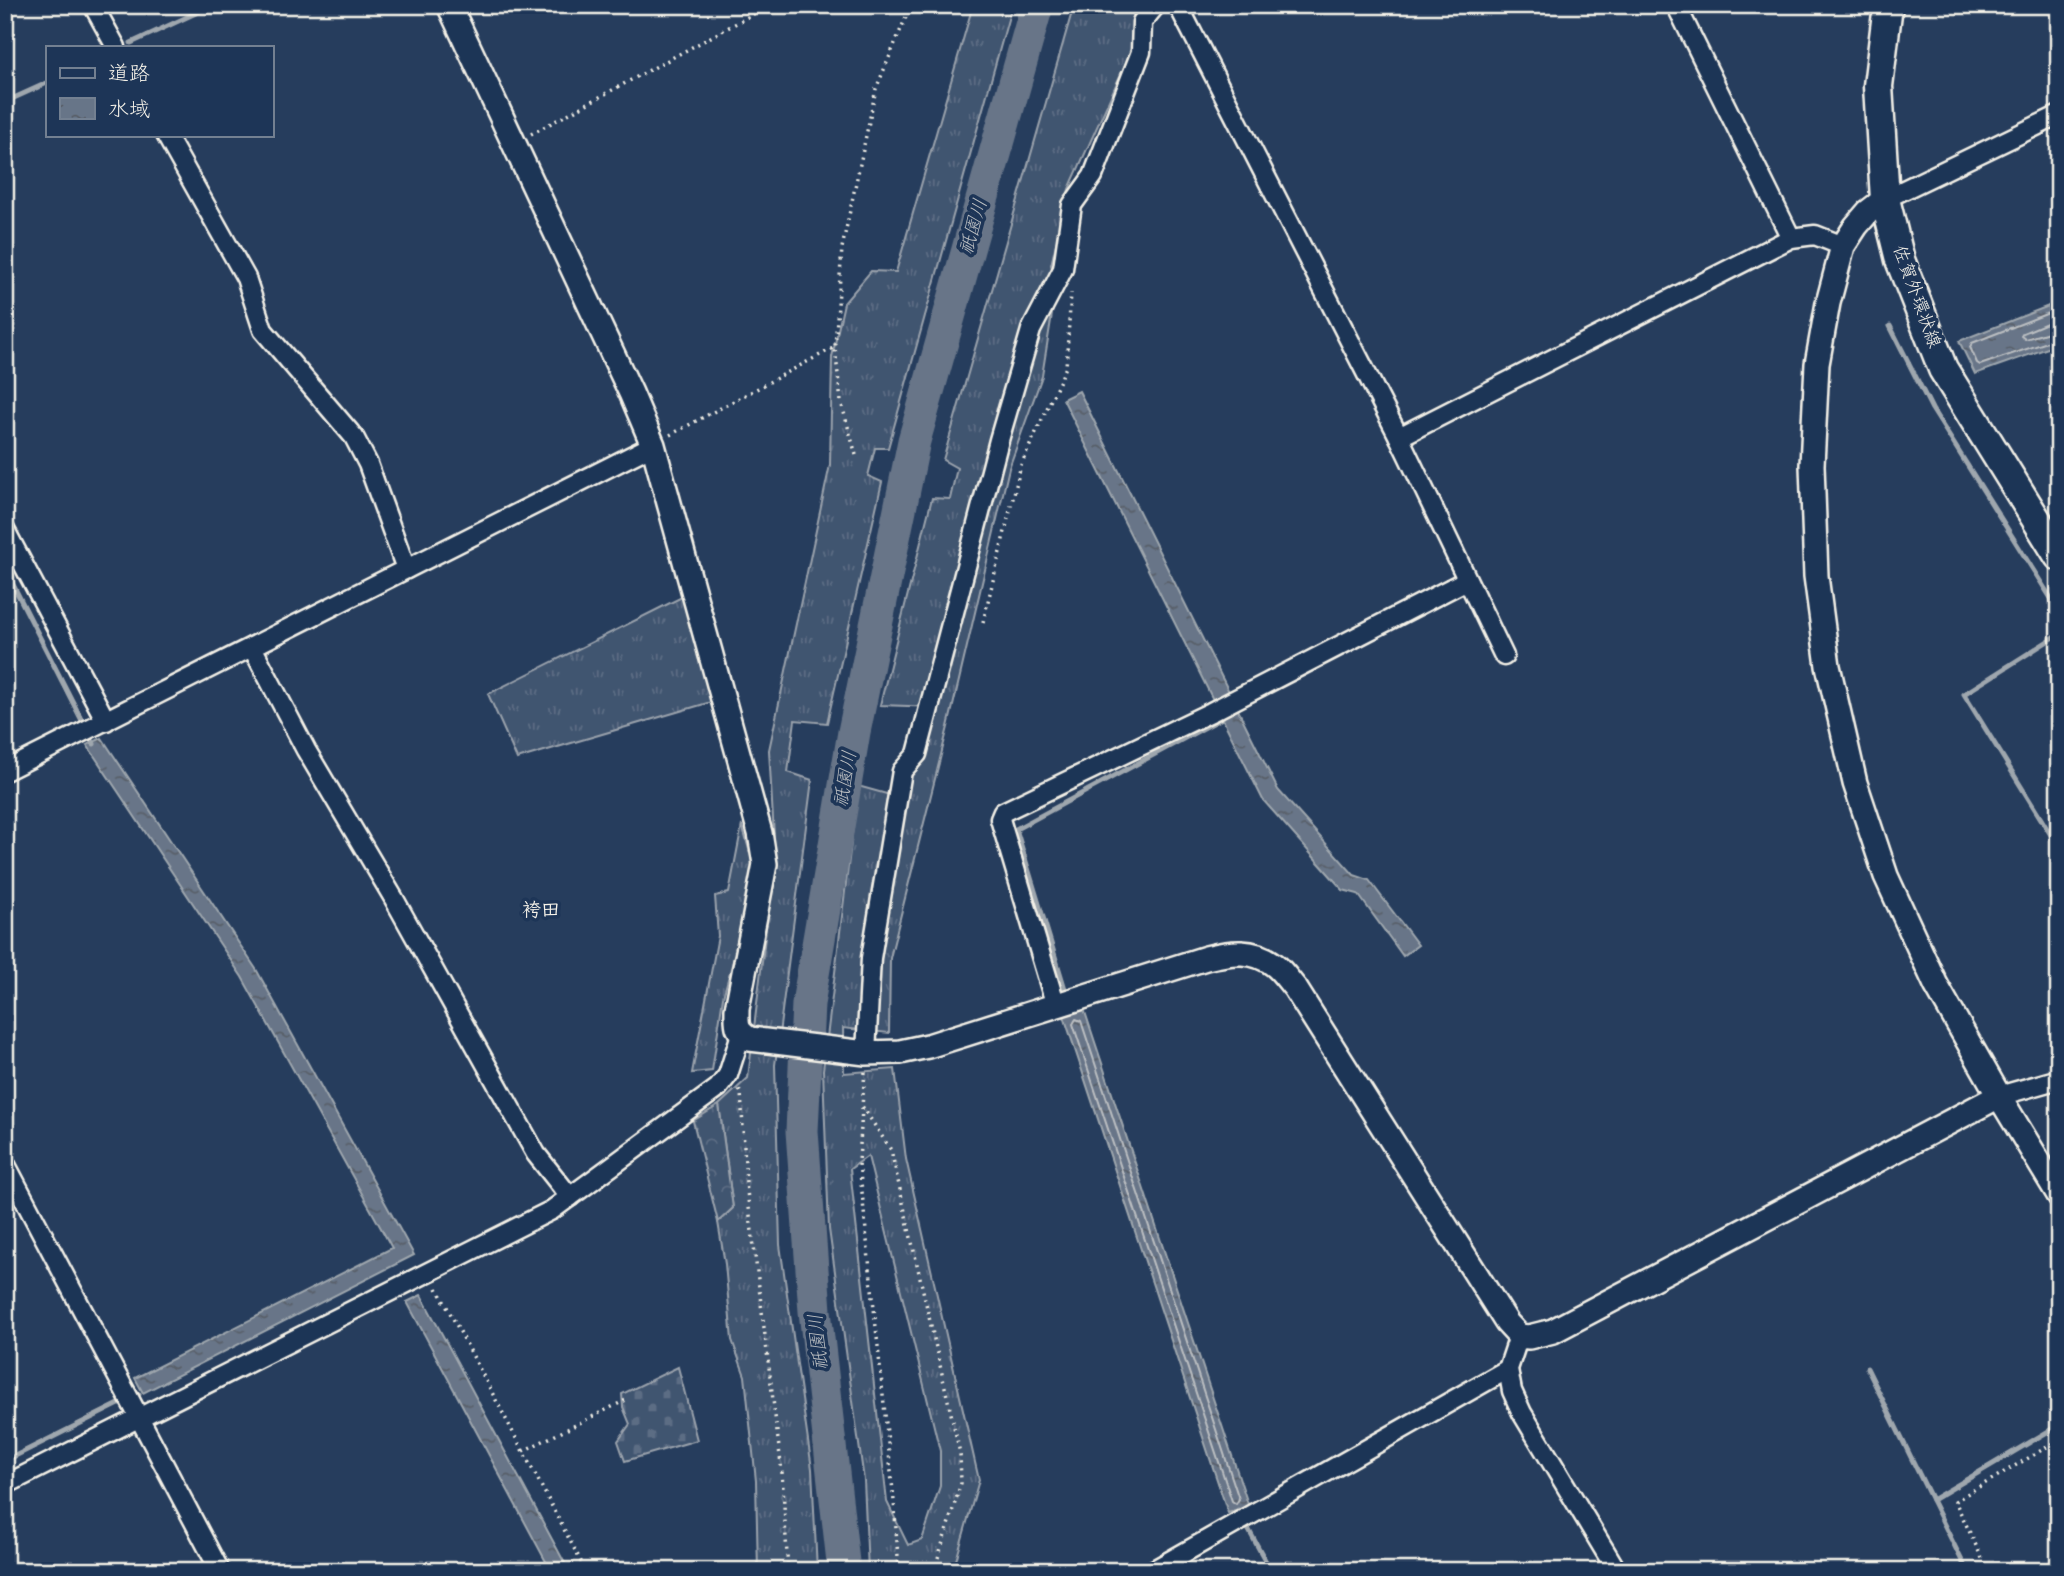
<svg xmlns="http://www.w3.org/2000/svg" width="2064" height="1576" viewBox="0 0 2064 1576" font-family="Kalam,'Klee One',sans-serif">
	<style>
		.grass { fill: url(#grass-tufts); stroke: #9aa2ac; stroke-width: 2; fill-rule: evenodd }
		.forest { fill: url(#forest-crowns); stroke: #9aa2ac; stroke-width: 2 }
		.cemetery { fill: url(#cemetery-stones); stroke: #9aa2ac; stroke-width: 2 }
		.water { fill: url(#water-ripples); stroke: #9fa7ae; stroke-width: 2 }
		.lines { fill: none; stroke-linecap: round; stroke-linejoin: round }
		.shore { stroke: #bcbfc2; stroke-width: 2 }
		.stream { stroke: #9fa7ae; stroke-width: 5 }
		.river { stroke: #677588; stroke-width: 33 }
		.minor-casing { stroke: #f4f1e8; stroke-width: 23 }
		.tertiary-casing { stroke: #f4f1e8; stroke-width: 28 }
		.primary-casing { stroke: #f4f1e8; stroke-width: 33 }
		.path { stroke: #f4f1e8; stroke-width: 3.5; stroke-dasharray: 2 5; stroke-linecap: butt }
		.minor { stroke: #1d3557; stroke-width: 18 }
		.tertiary { stroke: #1d3557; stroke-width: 23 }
		.primary { stroke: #1d3557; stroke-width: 28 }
		.labels { text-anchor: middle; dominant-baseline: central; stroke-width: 7; stroke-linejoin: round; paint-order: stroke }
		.street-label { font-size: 18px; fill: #f4f1e8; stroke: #1d3557 }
		.water-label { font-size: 19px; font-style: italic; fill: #bcbfc2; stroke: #1d3557 }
		.neighbourhood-label { font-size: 19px; font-weight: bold; fill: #f4f1e8; stroke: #1d3557 }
	</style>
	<defs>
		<pattern id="grass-tufts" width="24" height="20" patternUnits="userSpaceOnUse" patternTransform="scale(1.75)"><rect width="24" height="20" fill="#40546f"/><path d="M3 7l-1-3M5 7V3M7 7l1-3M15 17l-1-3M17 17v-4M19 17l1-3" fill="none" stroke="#5c6d84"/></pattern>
		<pattern id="forest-crowns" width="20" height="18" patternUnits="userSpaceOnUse" patternTransform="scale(1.75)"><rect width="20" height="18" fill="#40546f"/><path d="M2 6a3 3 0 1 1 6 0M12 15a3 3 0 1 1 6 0" fill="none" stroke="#5c6d84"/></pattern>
		<pattern id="cemetery-stones" width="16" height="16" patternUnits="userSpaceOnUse" patternTransform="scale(1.75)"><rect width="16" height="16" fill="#40546f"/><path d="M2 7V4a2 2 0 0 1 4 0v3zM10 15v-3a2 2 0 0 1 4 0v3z" fill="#5c6d84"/></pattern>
		<pattern id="water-ripples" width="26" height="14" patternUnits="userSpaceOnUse" patternTransform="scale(1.75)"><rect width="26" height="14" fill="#677588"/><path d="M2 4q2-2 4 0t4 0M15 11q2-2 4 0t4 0" fill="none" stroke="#585e67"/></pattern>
	</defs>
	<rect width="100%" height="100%" fill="#263d5d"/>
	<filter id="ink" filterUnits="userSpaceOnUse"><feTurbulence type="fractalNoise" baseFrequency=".0143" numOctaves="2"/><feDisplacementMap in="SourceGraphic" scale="14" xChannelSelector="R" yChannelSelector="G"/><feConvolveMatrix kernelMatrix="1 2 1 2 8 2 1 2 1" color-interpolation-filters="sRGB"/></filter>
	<g filter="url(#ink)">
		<g class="grass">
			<polygon points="973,5 1012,5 888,448 875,448 868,476 882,482 827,723 795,720 788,772 812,780 775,1065 780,1245 812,1469 817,1571 758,1571 756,1481 745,1376 732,1340 725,1264 718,1222 733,1208 719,1105 748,1078 775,854 769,750 830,465 832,357 844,303 871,271 896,272"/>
			<path d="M 1074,5 L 1111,5 L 1111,7 L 1133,10 L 1133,47 L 1069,189 L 1051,265 L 1057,283 L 1042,376 L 1009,468 L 948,727 L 890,958 L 889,1033 L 843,1028 L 844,1073 L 895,1069 L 906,1159 L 979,1480 L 953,1571 L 868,1571 L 864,1480 L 829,1229 L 823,1070 L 858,786 L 901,798 L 936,707 L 880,705 L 932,498 L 950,499 L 957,468 L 943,460 ZM 868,1156 L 940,1451 L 940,1486 L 922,1540 L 908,1545 L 887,1502 L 850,1169 Z"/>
			<polygon points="682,597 711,702 517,759 488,694"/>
			<polygon points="742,825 752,860 748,907 723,997 712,1071 692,1073 718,936 715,896 729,893"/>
		</g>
		<polygon class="forest" points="719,1105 733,1208 718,1222 693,1121"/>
		<polygon class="cemetery" points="678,1367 697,1440 625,1461 618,1441 630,1424 623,1407 622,1394"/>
		<g class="water">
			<polygon points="2059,302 2059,344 1975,374 1959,341"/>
			<polygon points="1079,391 1278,790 1354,875 1369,880 1418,945 1403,956 1358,894 1343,890 1263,800 1063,399"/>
			<polygon points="102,738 256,969 414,1255 143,1393 135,1378 392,1248 242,977 87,745"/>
			<polygon points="1084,1009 1249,1507 1228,1513 1064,1016"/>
			<polygon points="421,1295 569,1571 551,1571 407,1302"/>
		</g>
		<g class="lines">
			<g class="shore">
				<polyline points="2059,309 1972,343 1970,347 1977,363 1980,365 2059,338"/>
				<polyline points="2059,318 2023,333 2021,336 2025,339 2059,329"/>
				<polygon points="1076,1019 1081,1021 1239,1499 1236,1504 1232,1501 1073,1024"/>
			</g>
			<g class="stream">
				<polyline points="131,43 213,5"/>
				<polyline points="5,102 47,83"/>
				<polyline points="1890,326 1932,409 2059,611"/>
				<polyline points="5,569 94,744"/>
				<polyline points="2059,634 1964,694 2059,848"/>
				<polyline points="1065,989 1016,829 1222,718"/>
				<polyline points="1867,1368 1967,1571"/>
				<polyline points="5,1461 139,1394"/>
				<polyline points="1932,1500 2059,1425"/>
				<polyline points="1238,1510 1271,1571"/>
			</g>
			<polyline class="river" points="844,1571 815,1311 802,1131 808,1004 854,732 914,441 1037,5"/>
			<defs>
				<g id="minor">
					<polyline points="93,5 116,47"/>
					<polyline points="1178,5 1399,437 1504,656"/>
					<polyline points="1676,5 1791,238"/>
					<polyline points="166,135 246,278 263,330 354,437 368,464 406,569"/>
					<polyline points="1885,199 2059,115"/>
					<polyline points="1399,437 1791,238 1815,235 1843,246"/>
					<polyline points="5,530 106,721"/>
					<polyline points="252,647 306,750 393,897 536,1154 570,1197"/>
					<polyline points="5,771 653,445"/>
					<polyline points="1056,1006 1000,819 1003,812 1211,712 1467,580"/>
					<polyline points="866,1053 871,958 902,771 917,754 999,440 1031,330 1063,269 1072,205 1093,176 1141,52 1142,22 1156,5"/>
					<polyline points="1999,1096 2059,1079"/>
					<polyline points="5,1163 220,1571"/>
					<polyline points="1519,1336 1508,1369 1512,1391 1522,1413 1617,1571"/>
					<polyline points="5,1485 552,1210 718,1088 728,1075 741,1034"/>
					<polyline points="1152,1571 1508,1369"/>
				</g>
				<g id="tertiary">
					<path d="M 449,5 L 631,393 L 653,445 L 760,833 L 765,864 L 737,1009 C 737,1024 735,1031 750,1039 L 866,1053 L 900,1052 L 928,1046 L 1206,958 C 1230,952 1254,948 1276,966 C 1283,972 1289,981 1295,988 L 1507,1323 L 1519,1336 L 1529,1337 L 1553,1331 L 1999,1096"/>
					<polyline points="1885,199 1868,212 1856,226 1843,246 1828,303 1817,364 1812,465 1816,576 1828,666 1855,783 1886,876 1936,985 1999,1096 2059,1195"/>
				</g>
				<polyline id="primary" points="1888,5 1878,86 1885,199 1900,260 1943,369 2059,556"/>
			</defs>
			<use href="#minor" class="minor-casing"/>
			<use href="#tertiary" class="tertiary-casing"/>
			<use href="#primary" class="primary-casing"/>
			<g class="path">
				<polyline points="531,134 770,5"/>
				<polyline points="670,435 835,347"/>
				<polyline points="856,455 841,402 835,347 842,248 876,89 911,5"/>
				<polyline points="983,622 1021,465 1066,367 1071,293"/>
				<polyline points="865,1072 862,1106 891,1150 960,1453 961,1483 934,1571"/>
				<polyline points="739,1090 741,1092 746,1183 782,1472 788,1571"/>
				<polyline points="862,1108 859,1163 894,1501 899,1571"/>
				<polyline points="437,1288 586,1571"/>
				<polyline points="523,1451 626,1400"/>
				<polyline points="1988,1571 1955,1501 2059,1440"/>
			</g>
			<use href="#minor" class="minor"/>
			<use href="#tertiary" class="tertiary"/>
			<use href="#primary" class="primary"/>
		</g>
	</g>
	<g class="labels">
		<g class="street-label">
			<text transform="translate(1916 297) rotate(70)">佐賀外環状線</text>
		</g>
		<g class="water-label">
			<text transform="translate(974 227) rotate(-74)">祇園川</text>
			<text transform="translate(846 779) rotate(-80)">祇園川</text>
			<text transform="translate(819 1342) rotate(-96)">祇園川</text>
		</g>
		<g class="neighbourhood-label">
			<text x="541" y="911">袴田</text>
		</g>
	</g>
	<rect width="2064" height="1576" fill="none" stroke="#1d3557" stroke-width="28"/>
	<rect x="14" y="14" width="2036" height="1548" fill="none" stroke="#f4f1e8" stroke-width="2.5" filter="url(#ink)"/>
	<rect x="46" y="46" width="228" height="91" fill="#1d3557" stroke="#738091" stroke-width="2"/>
	<rect x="60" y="68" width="35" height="10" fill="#1d3557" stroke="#738091" stroke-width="2"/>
	<text x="108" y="80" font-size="21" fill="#f4f1e8">道路</text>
	<rect x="60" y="98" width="35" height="21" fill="url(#water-ripples)" stroke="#738091" stroke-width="2"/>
	<text x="108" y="116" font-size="21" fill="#f4f1e8">水域</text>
</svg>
